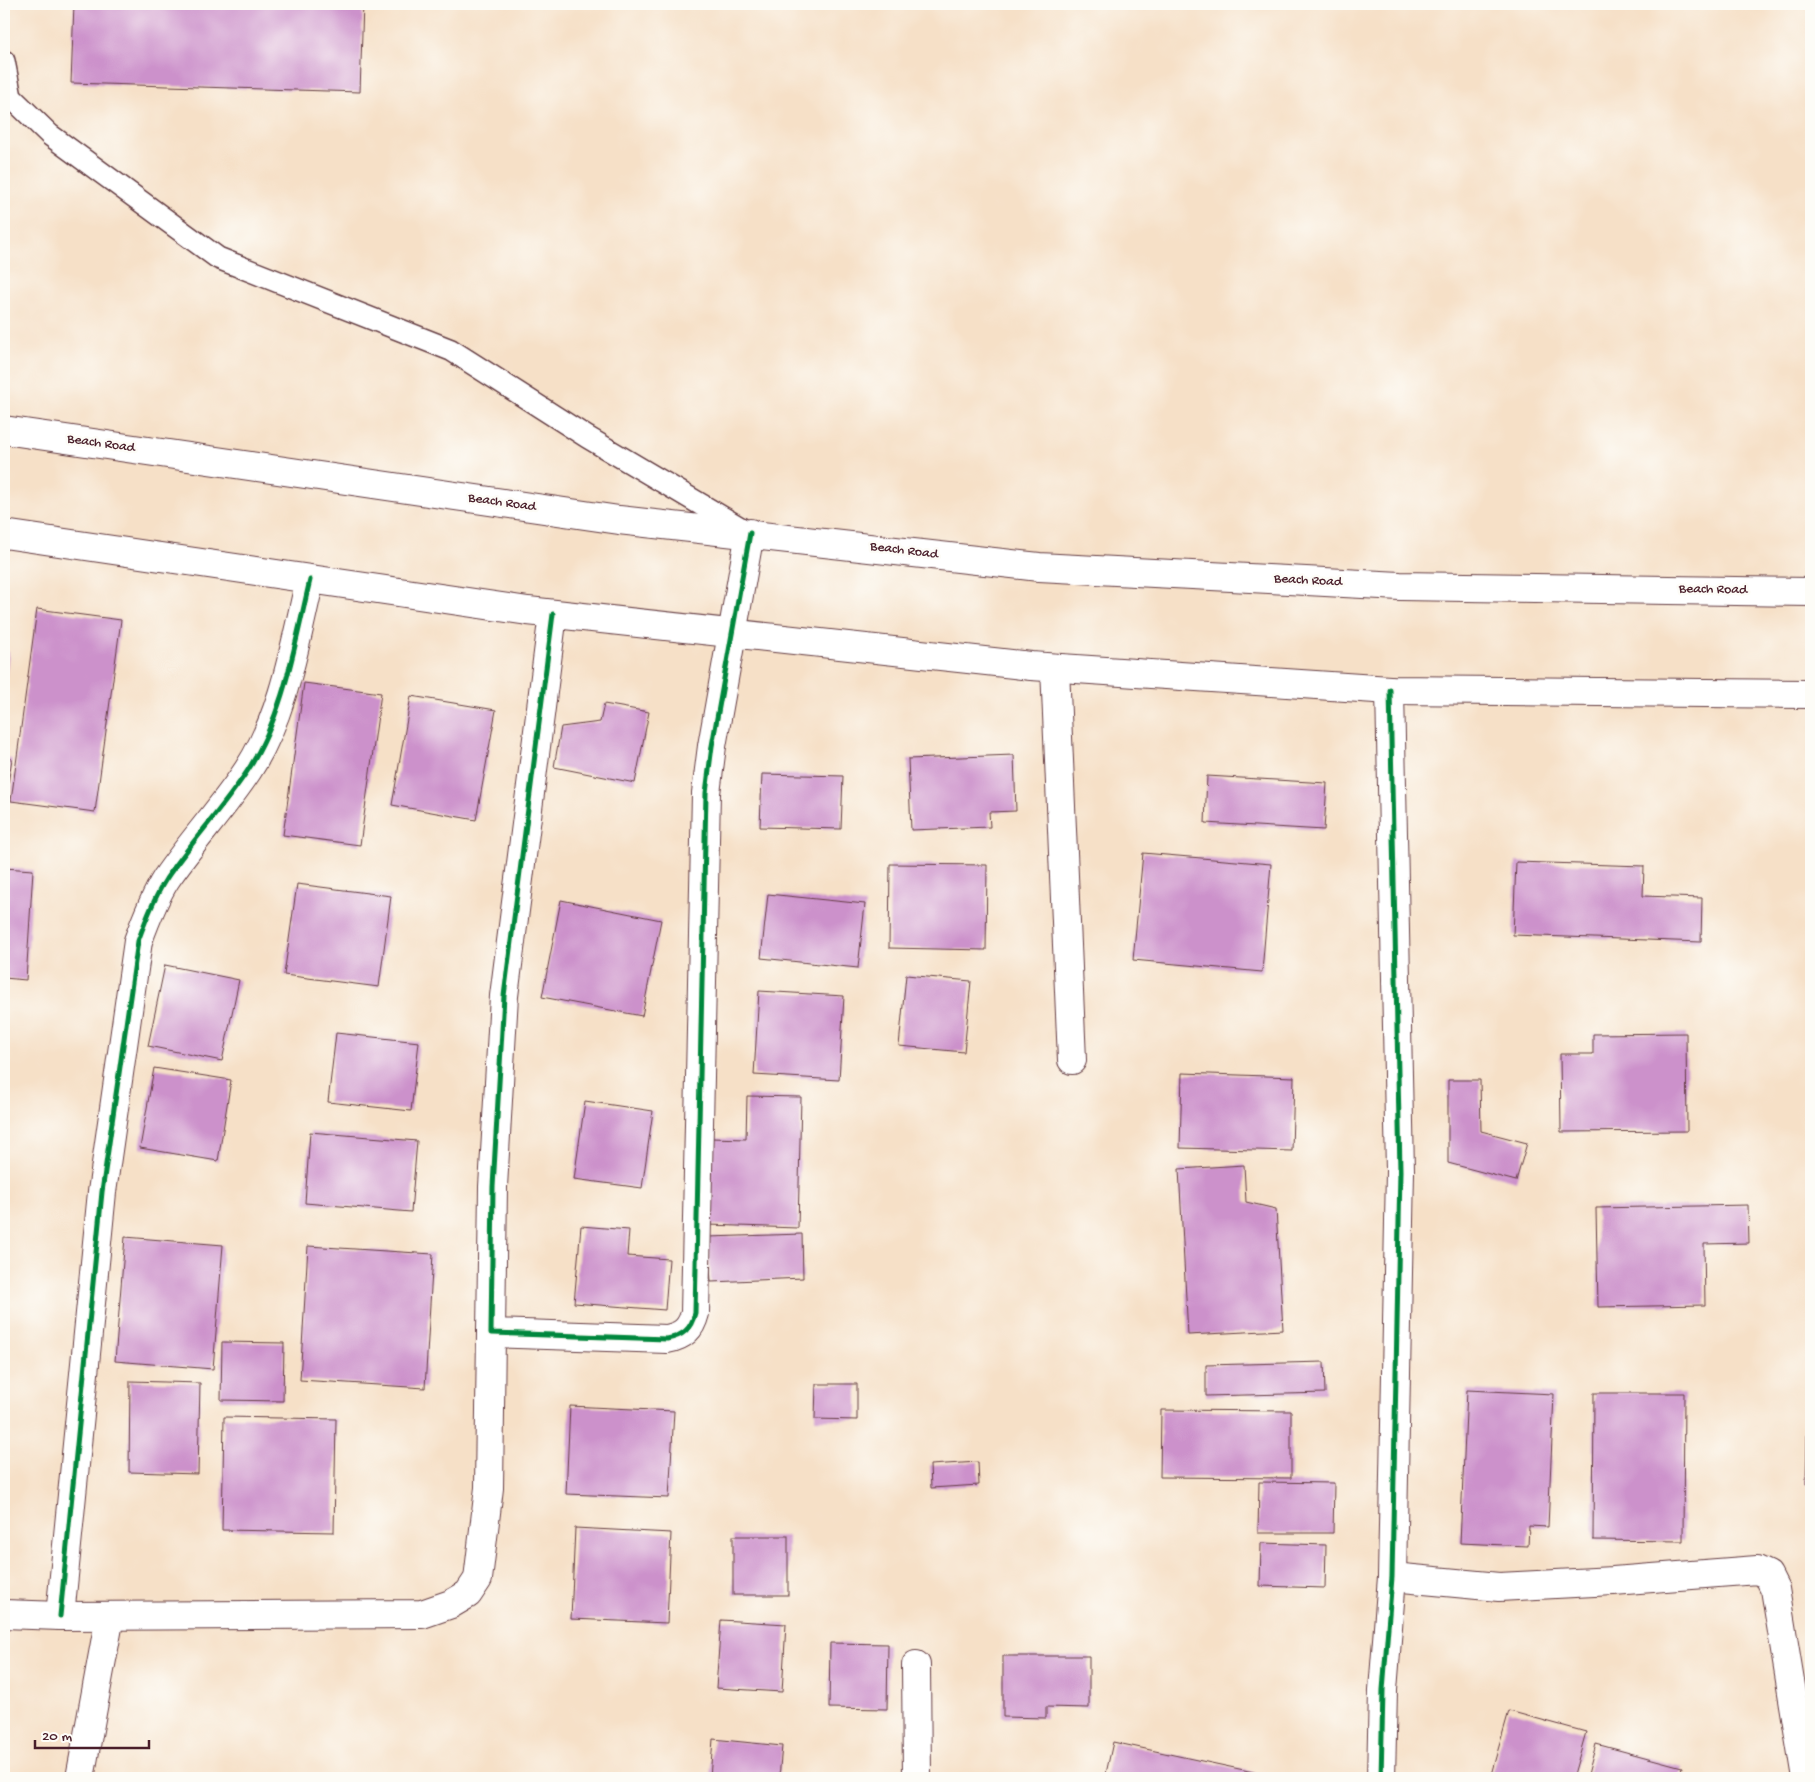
<svg xmlns="http://www.w3.org/2000/svg" width="1815" height="1782" viewBox="0 0 1815 1782" font-family="'Gochi Hand',sans-serif">
	<style>
		.building { fill: #cc91cb }
		.lines { fill: none; stroke-linecap: round; stroke-linejoin: round }
		.lane-casing { stroke: #643c42; stroke-width: 24 }
		.street-casing { stroke: #643c42; stroke-width: 30 }
		.highway-casing { stroke: #643c42; stroke-width: 30 }
		.lane { stroke: #fff; stroke-width: 21 }
		.street { stroke: #fff; stroke-width: 28 }
		.highway { stroke: #fff; stroke-width: 28 }
		.cycleway-casing { stroke: #fdfcf7; stroke-width: 8 }
		.cycleway { stroke: #00873e; stroke-width: 5 }
		.labels { text-anchor: middle; dominant-baseline: central; stroke-width: 5; stroke-linejoin: round; paint-order: stroke }
		.street-label { font-size: 14px; fill: #4a1f2b; stroke: #fdfcf7 }
	</style>
	<rect width="100%" height="100%" fill="#fdfcf7"/>
	<filter id="ink" filterUnits="userSpaceOnUse"><feTurbulence type="fractalNoise" baseFrequency=".02" numOctaves="2"/><feDisplacementMap in="SourceGraphic" scale="10" xChannelSelector="R" yChannelSelector="G"/><feConvolveMatrix kernelMatrix="1 2 1 2 8 2 1 2 1" color-interpolation-filters="sRGB"/></filter>
	<filter id="wash" filterUnits="userSpaceOnUse"><feTurbulence type="fractalNoise" baseFrequency=".0096" numOctaves="4" result="noise"/><feDisplacementMap in="SourceGraphic" scale="20" xChannelSelector="R" yChannelSelector="G"/><feGaussianBlur stdDeviation="1.12" result="paint"/><feColorMatrix in="noise" values="0 0 0 0 0 0 0 0 0 0 0 0 0 0 0 0 0 1.4 0 .05"/><feComposite in="paint" operator="in"/></filter>
	<g filter="url(#wash)">
		<rect width="100%" height="100%" fill="#f6e0c7"/>
		<g id="blocks">
			<g class="building">
				<polygon points="74,4 363,4 360,92 71,83"/>
				<polygon points="37,609 121,620 95,812 11,801"/>
				<polygon points="4,651 9,652 5,687 4,687"/>
				<polygon points="304,683 381,693 360,845 283,835"/>
				<polygon points="411,696 496,710 476,820 392,805"/>
				<polygon points="604,704 649,712 635,783 554,767 561,727 600,722"/>
				<polygon points="1014,755 1016,811 989,812 990,827 911,830 908,759"/>
				<polygon points="4,758 12,759 5,802 4,802"/>
				<polygon points="762,774 843,776 841,829 760,827"/>
				<polygon points="1207,776 1327,783 1324,830 1205,823"/>
				<polygon points="1143,853 1271,864 1262,972 1133,960"/>
				<polygon points="1516,862 1644,866 1643,896 1702,898 1701,942 1513,935"/>
				<polygon points="890,864 987,865 986,950 889,948"/>
				<polygon points="4,868 33,870 26,980 4,978"/>
				<polygon points="297,884 391,896 379,987 284,975"/>
				<polygon points="768,894 865,904 858,968 761,958"/>
				<polygon points="561,900 661,920 642,1016 542,997"/>
				<polygon points="165,965 239,980 222,1061 148,1046"/>
				<polygon points="906,975 971,981 964,1052 899,1046"/>
				<polygon points="759,991 844,996 839,1080 754,1075"/>
				<polygon points="336,1033 419,1042 411,1111 328,1102"/>
				<polygon points="1686,1033 1687,1131 1561,1132 1560,1054 1593,1054 1593,1034"/>
				<polygon points="154,1068 231,1080 218,1161 140,1148"/>
				<polygon points="1182,1073 1294,1077 1292,1151 1180,1148"/>
				<polygon points="1448,1080 1480,1080 1481,1131 1527,1143 1516,1181 1448,1163"/>
				<polygon points="747,1096 801,1097 798,1228 708,1225 711,1138 746,1139"/>
				<polygon points="585,1101 653,1111 642,1188 574,1179"/>
				<polygon points="310,1132 417,1141 411,1212 305,1203"/>
				<polygon points="1244,1165 1246,1202 1276,1209 1283,1330 1188,1335 1179,1169"/>
				<polygon points="1748,1205 1749,1243 1704,1244 1705,1305 1598,1307 1596,1208"/>
				<polygon points="581,1226 629,1230 627,1256 669,1259 665,1310 574,1303"/>
				<polygon points="802,1234 803,1278 711,1282 708,1237"/>
				<polygon points="125,1237 223,1245 213,1369 115,1361"/>
				<polygon points="308,1246 433,1254 425,1388 300,1380"/>
				<polygon points="222,1342 284,1343 283,1401 221,1400"/>
				<polygon points="1808,1352 1811,1352 1811,1425 1807,1425"/>
				<polygon points="1324,1362 1325,1393 1206,1396 1206,1365"/>
				<polygon points="130,1381 200,1383 198,1474 129,1472"/>
				<polygon points="816,1384 857,1384 857,1420 815,1419"/>
				<polygon points="1467,1390 1554,1394 1548,1527 1529,1526 1528,1546 1460,1543"/>
				<polygon points="1594,1393 1684,1393 1683,1541 1593,1540"/>
				<polygon points="570,1406 674,1411 669,1498 566,1494"/>
				<polygon points="1161,1410 1291,1411 1291,1478 1160,1477"/>
				<polygon points="224,1417 336,1419 334,1532 222,1530"/>
				<polygon points="1807,1433 1811,1433 1811,1484 1806,1484"/>
				<polygon points="978,1462 979,1485 931,1488 930,1465"/>
				<polygon points="1259,1482 1334,1483 1333,1533 1258,1533"/>
				<polygon points="575,1528 671,1533 667,1623 571,1619"/>
				<rect x="733" y="1536" width="55" height="59"/>
				<polygon points="1261,1543 1326,1545 1325,1588 1260,1586"/>
				<polygon points="721,1620 786,1624 782,1692 716,1688"/>
				<polygon points="830,1643 888,1644 887,1709 829,1708"/>
				<polygon points="1003,1656 1089,1656 1089,1708 1046,1707 1046,1718 1003,1717"/>
				<polygon points="1509,1711 1586,1732 1573,1778 1490,1778"/>
				<polygon points="713,1739 782,1746 779,1778 710,1778"/>
				<polygon points="1113,1742 1272,1776 1271,1778 1105,1778"/>
				<polygon points="1596,1744 1682,1767 1679,1778 1587,1778"/>
			</g>
		</g>
	</g>
	<g filter="url(#ink)">
		<use href="#blocks" fill-opacity="0" stroke="#643c42" stroke-width="1"/>
		<g class="lines">
			<defs>
				<polyline id="lane" points="4,61 11,97 50,135 218,258 451,350 587,437 749,533"/>
				<g id="street">
					<path d="M 553,614 L 504,996 L 493,1187 L 491,1333 L 667,1339 C 683,1336 691,1329 695,1313 L 706,793 L 712,746 L 750,533"/>
					<polyline points="1055,668 1072,1060"/>
					<polyline points="1392,1577 1499,1587 1613,1581 1757,1570 1768,1575 1775,1589 1806,1778"/>
					<polyline points="4,1614 60,1616 422,1614 451,1604 468,1594 478,1579 489,1488 491,1333"/>
					<path d="M 60,1616 L 102,1192 L 138,941 C 146,919 154,898 166,879 C 192,841 223,808 248,770 C 284,715 295,643 310,580"/>
					<polyline points="916,1665 917,1778"/>
					<polyline points="80,1778 110,1616"/>
					<polyline points="1381,1778 1383,1690 1392,1577 1400,1171 1390,690"/>
				</g>
				<g id="highway">
					<polyline points="4,430 619,520 1039,567 1400,586 1811,592"/>
					<polyline points="4,534 528,611 1031,666 1390,690 1811,694"/>
				</g>
			</defs>
			<use href="#lane" class="lane-casing"/>
			<use href="#street" class="street-casing"/>
			<use href="#highway" class="highway-casing"/>
			<use href="#lane" class="lane"/>
			<use href="#street" class="street"/>
			<use href="#highway" class="highway"/>
			<defs>
				<g id="cycleway">
					<path d="M 553,614 L 504,996 L 493,1187 L 491,1333 L 667,1339 C 683,1336 691,1329 695,1313 L 706,793 L 712,746 L 750,533"/>
					<path d="M 60,1616 L 102,1192 L 138,941 C 146,919 154,898 166,879 C 192,841 223,808 248,770 C 284,715 295,643 310,580"/>
					<polyline points="1381,1778 1383,1690 1392,1577 1400,1171 1390,690"/>
				</g>
			</defs>
			<use href="#cycleway" class="cycleway-casing"/>
			<use href="#cycleway" class="cycleway"/>
		</g>
	</g>
	<g class="labels">
		<g class="street-label">
			<text transform="translate(101 444) rotate(8)">Beach Road</text>
			<text transform="translate(502 503) rotate(8)">Beach Road</text>
			<text transform="translate(904 551) rotate(7)">Beach Road</text>
			<text transform="translate(1308 581) rotate(3)">Beach Road</text>
			<text transform="translate(1713 590) rotate(1)">Beach Road</text>
		</g>
	</g>
	<rect width="1815" height="1782" fill="none" stroke="#fdfcf7" stroke-width="20"/>
	<path d="M35 1740v8h114v-8" fill="none" stroke="#4a1f2b" stroke-width="2.5"/>
	<text x="42" y="1740" font-size="15" fill="#4a1f2b" stroke="#fdfcf7" stroke-width="4" paint-order="stroke">20 m</text>
</svg>
